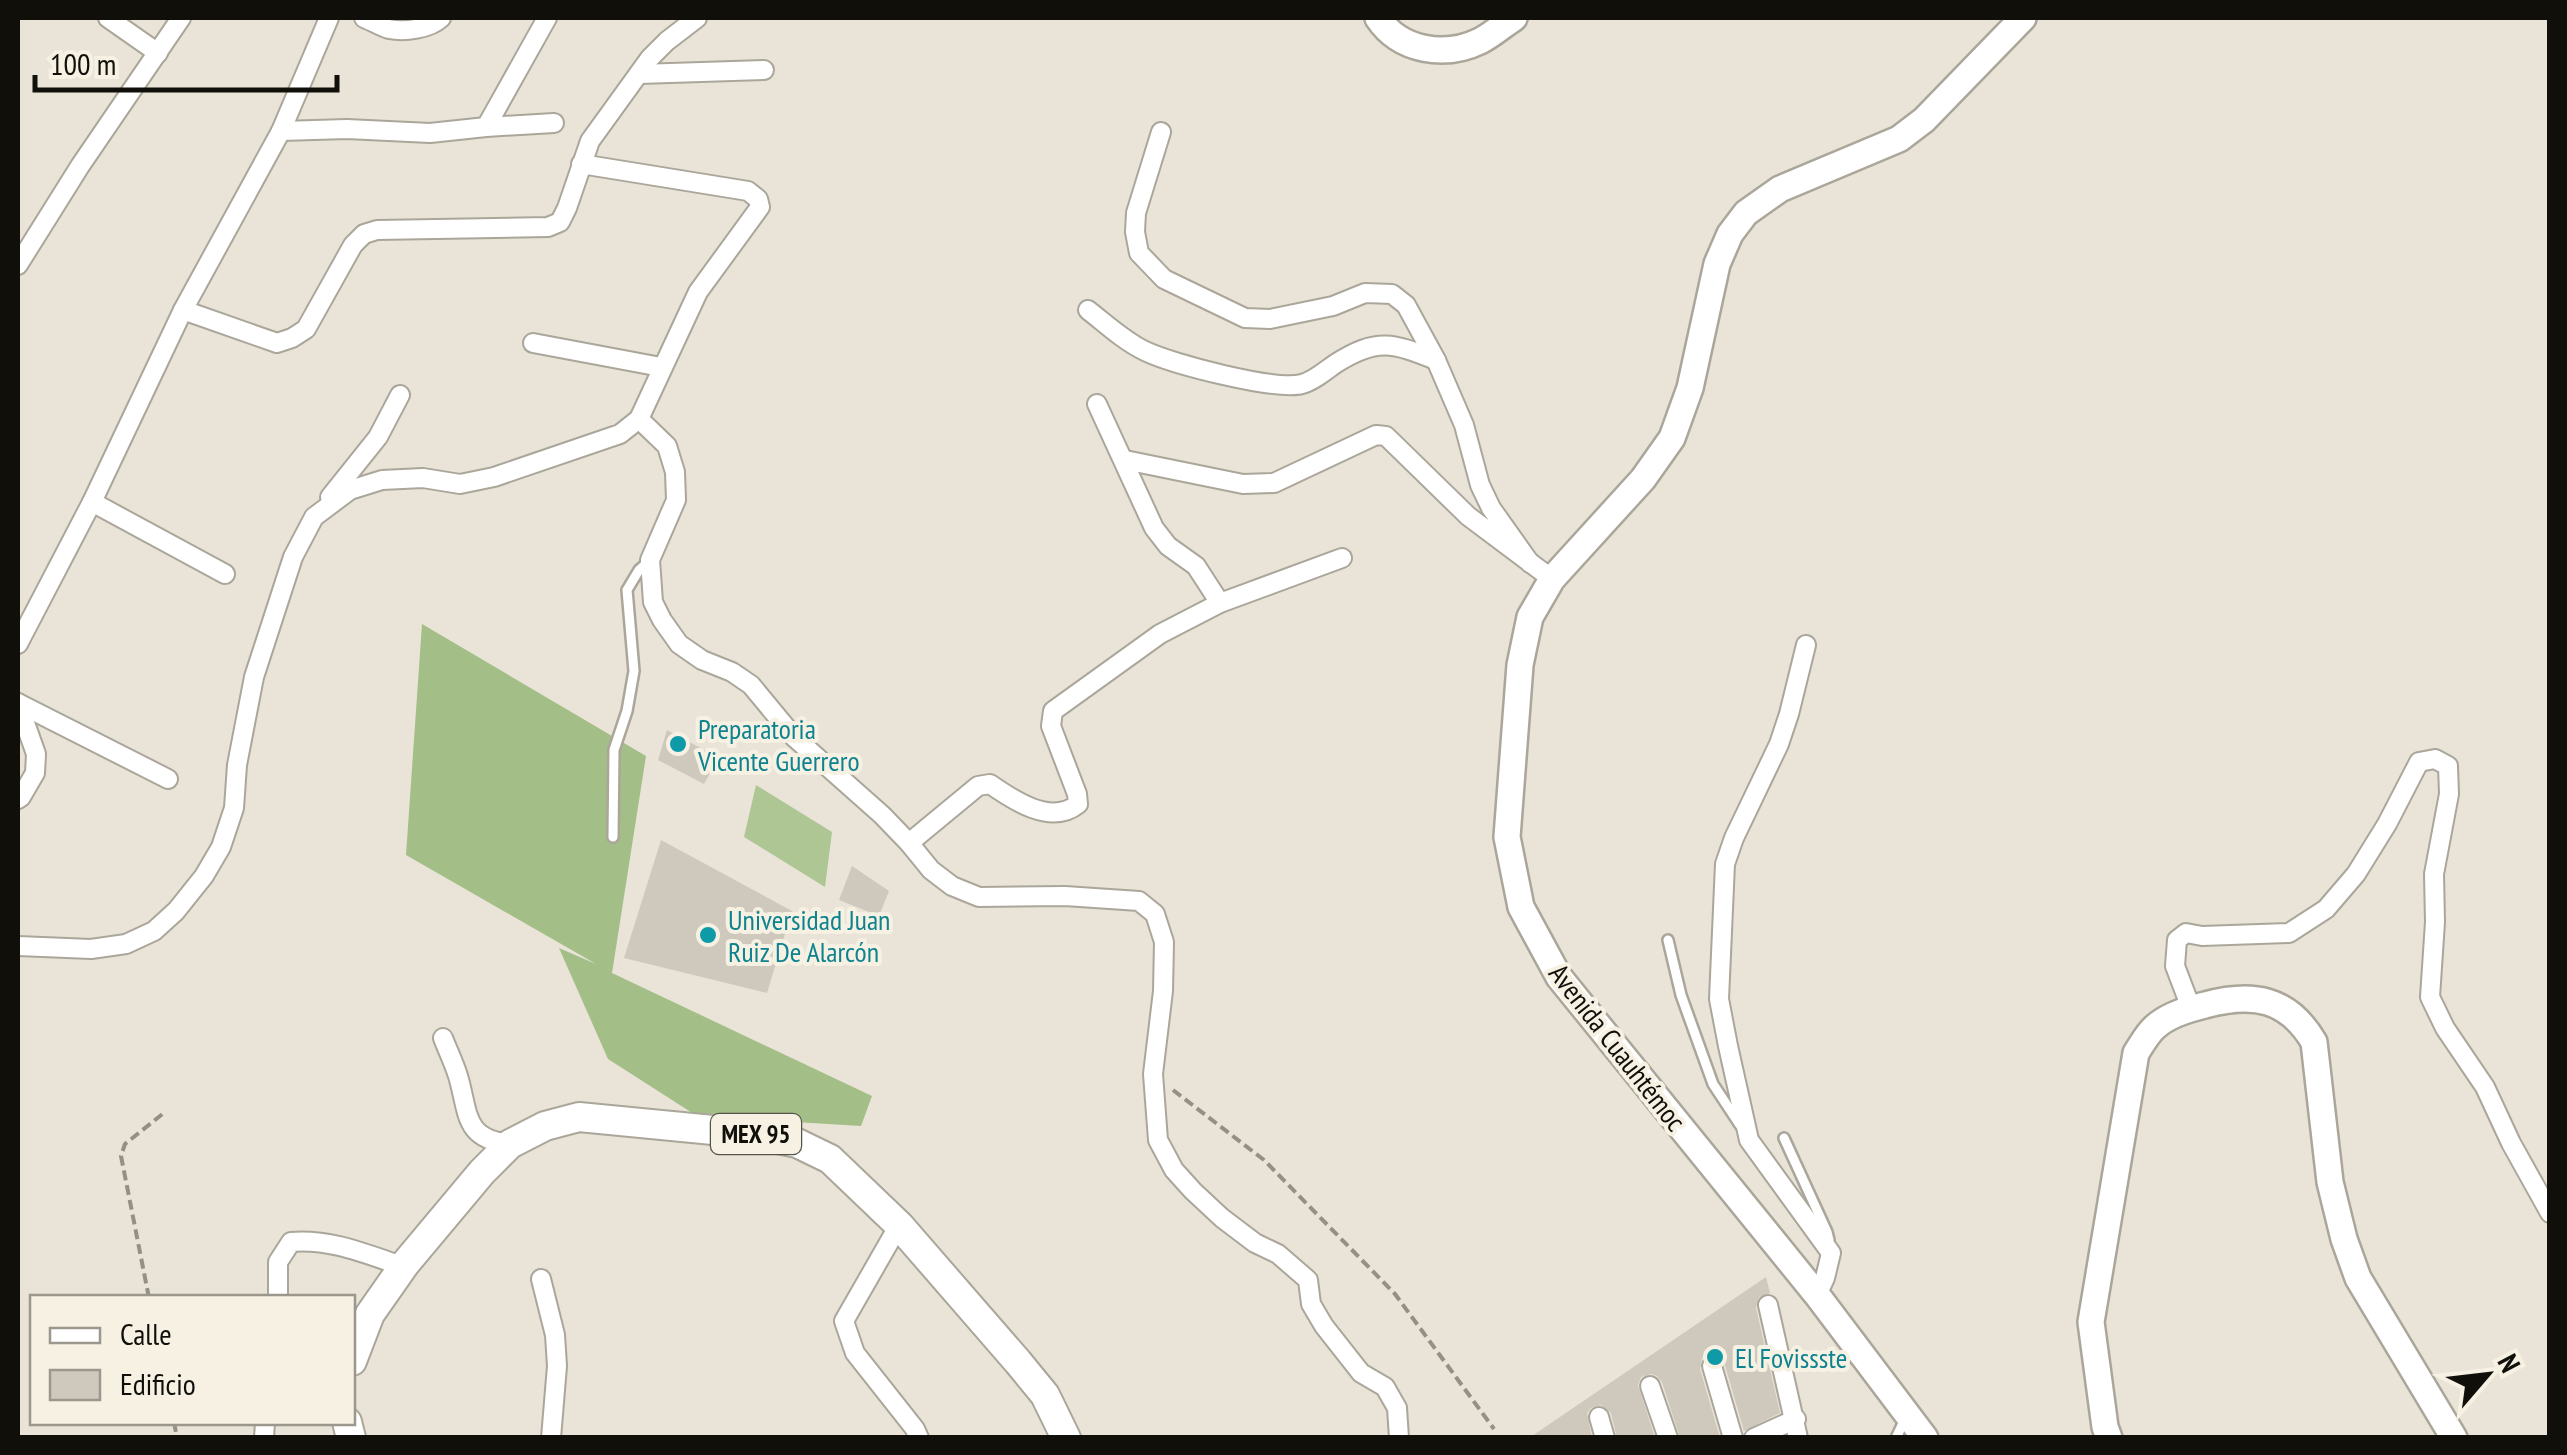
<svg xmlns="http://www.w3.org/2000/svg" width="2567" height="1455" viewBox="0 0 2567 1455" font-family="'PT Sans Narrow',sans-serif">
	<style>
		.green { fill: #adc693 }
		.forest { fill: #a4be88 }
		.building { fill: #cfc9bd }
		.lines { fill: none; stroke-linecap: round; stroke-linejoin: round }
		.lane-casing { stroke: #aba69a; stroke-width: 14 }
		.street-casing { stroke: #aba69a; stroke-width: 22 }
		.secondary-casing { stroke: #aba69a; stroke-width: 30 }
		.primary-casing { stroke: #aba69a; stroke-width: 32 }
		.path { stroke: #949086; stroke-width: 4; stroke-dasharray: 10 5; stroke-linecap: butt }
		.lane { stroke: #fff; stroke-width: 9 }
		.street { stroke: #fff; stroke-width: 18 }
		.secondary { stroke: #fff; stroke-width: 25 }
		.primary { stroke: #fff; stroke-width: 28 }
		.culture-dot { fill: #0f9aa8; stroke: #f7f1e4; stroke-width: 4 }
		.labels { text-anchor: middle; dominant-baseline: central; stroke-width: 8; stroke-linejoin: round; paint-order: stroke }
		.shield { fill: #f7f1e4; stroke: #55534b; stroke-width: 2.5 }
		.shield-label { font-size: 25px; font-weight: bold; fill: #100f0a }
		.culture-label { font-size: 28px; fill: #0d838f; stroke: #f7f1e4; text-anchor: start }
		.street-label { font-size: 28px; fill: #100f0a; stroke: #f7f1e4 }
	</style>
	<rect width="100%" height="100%" fill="#e9e4d7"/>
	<polygon class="green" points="756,785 832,832 825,887 744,837"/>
	<polygon class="forest" points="422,624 646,756 612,973 872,1096 861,1126 697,1116 608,1059 559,948 596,964 406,855"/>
	<g class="building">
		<polygon points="667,730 719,758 704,784 658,760"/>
		<polygon points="661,840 792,911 767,993 624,958"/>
		<polygon points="852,866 889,891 879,916 839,900"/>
		<polygon points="1766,1277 1770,1293 1759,1297 1756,1308 1780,1413 1744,1431 1724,1362 1716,1354 1709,1354 1702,1358 1700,1369 1720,1438 1680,1438 1662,1382 1657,1376 1651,1374 1641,1377 1638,1385 1655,1438 1617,1438 1611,1413 1601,1405 1591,1408 1587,1413 1592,1438 1529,1438"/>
	</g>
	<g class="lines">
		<defs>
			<g id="lane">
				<polyline points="613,837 614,750 627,711 634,671 627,590 639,570 648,562"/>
				<polyline points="1668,940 1681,995 1713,1084 1740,1125"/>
				<polyline points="1784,1138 1827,1232 1829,1240"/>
				<polyline points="1896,1438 1906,1417"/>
			</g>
			<g id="street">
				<polyline points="108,18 158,53"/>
				<path d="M 364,18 C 372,21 381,27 389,29 C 405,32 429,29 441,18"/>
				<polyline points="639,74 764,70"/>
				<polyline points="486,127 547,18"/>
				<polyline points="281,131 347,129 430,133 486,127 554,123"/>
				<polyline points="1161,132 1136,213 1135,232 1139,253 1164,279 1245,318 1270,319 1333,306 1365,293 1392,294 1406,305 1436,360 1464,425 1480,485 1491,508 1530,563"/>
				<polyline points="581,164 748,191 758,199 760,207 698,292 639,419"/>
				<polyline points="18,265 80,166 181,18"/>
				<polyline points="183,310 277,343 292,338 306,329 353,245 364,234 377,230 548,227 560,222 567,208 590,141 650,58 667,41 697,18"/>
				<path d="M 1088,310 C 1106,324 1124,341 1145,351 C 1172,364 1275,391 1302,384 C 1314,381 1325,371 1335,364 C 1377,337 1393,343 1436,360"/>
				<polyline points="533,343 661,367"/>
				<polyline points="1097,404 1154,528 1168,546 1196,566 1220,603"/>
				<polyline points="1125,460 1243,484 1274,483 1376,435 1386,436 1468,516 1552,579"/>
				<polyline points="330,497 378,437 400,395"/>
				<polyline points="92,502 225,574"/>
				<polyline points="18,644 92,502 183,310 281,131 329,18"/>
				<polyline points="1806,645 1789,714 1779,744 1734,838 1725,864 1719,999 1728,1046 1749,1140 1831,1253 1825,1278 1817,1295"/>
				<polyline points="18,703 168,779"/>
				<polyline points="18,799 21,797 35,773 36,754 18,703"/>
				<path d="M 909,843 L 978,786 L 990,784 C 1013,800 1051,826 1078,804 L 1077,794 L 1051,726 L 1053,711 L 1160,634 L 1220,603 L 1342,558"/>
				<polyline points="18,946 91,949 126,944 154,931 176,911 204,876 221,847 234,808 237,765 254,677 293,557 314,517 350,490 382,480 423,478 460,484 494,477 620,434 639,419 667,446 675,472 676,500 650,560 653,602 662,620 679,644 702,660 732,672 751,685 794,737 882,815 909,843 931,870 952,886 979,897 1065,896 1139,901 1155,914 1164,942 1163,991 1153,1074 1158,1140 1174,1170 1193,1191 1222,1218 1255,1243 1278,1254 1308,1280 1311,1304 1324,1326 1361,1373 1385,1387 1397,1408 1399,1438"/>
				<polyline points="2191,1008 2175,966 2177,940 2186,933 2202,936 2289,933 2326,909 2356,874 2387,824 2419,762 2435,759 2448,766 2449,794 2434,874 2435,922 2430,997 2445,1028 2485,1087 2511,1143 2550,1213"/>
				<path d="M 443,1038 C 448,1051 454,1063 458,1076 C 469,1113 463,1139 510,1144"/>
				<polyline points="899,1225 844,1321 855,1353 915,1429 919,1438"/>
				<polyline points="541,1279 555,1335 557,1366 551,1438"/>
				<path d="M 278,1298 L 278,1262 L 291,1242 C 329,1239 361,1252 396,1264 L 405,1264"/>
				<polyline points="1768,1305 1798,1438"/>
				<polyline points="1712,1366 1733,1438"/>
				<polyline points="1650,1386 1668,1438"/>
				<polyline points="1599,1417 1605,1438"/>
				<polyline points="264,1438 265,1422"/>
				<polyline points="1754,1438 1796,1419"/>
			</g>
			<g id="secondary">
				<path d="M 1378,18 C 1400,51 1445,58 1480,41 C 1492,35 1503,25 1514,18"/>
				<polyline points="1925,1438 1817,1295 1559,977 1521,907 1507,837 1520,665 1530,617 1552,579 1643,479 1672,438 1690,388 1717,264 1730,234 1746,213 1780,189 1899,139 1924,120 2023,18"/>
				<path d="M 2109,1438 L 2105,1427 L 2091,1322 L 2136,1053 C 2142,1044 2147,1034 2155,1027 C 2168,1015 2188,1009 2205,1005 C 2253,992 2288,998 2314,1042 L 2330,1182 L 2344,1239 L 2358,1278 L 2454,1438"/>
			</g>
			<g id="primary">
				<polyline points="352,1361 370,1314 405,1264 482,1172 510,1144 545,1126 579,1117 754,1134 797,1143 830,1159 899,1225 1018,1362 1045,1395 1066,1438"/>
				<polyline points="347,1422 351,1438"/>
			</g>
		</defs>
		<use href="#lane" class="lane-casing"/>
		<use href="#street" class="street-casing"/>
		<use href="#secondary" class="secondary-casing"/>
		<use href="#primary" class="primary-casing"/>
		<g class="path">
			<polyline points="1173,1090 1264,1160 1395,1294 1494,1429"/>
			<polyline points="149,1298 121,1156 125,1144 165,1112"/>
			<polyline points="174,1422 177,1438"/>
		</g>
		<use href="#lane" class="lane"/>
		<use href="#street" class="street"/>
		<use href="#secondary" class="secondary"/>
		<use href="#primary" class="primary"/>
	</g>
	<g class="culture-dot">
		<circle cx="678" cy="744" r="10"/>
		<circle cx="708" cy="935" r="10"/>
		<circle cx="1715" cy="1357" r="10"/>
	</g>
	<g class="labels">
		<rect class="shield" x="711" y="1114" width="90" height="40" rx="8"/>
		<g class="shield-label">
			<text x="756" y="1134">MEX 95</text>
		</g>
		<g class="culture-label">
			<text x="698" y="728">Preparatoria<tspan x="698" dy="32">Vicente Guerrero</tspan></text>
			<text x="728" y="919">Universidad Juan<tspan x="728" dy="32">Ruiz De Alarcón</tspan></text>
			<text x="1735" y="1357">El Fovissste</text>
		</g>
		<g class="street-label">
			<text transform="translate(1618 1047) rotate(52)">Avenida Cuauhtémoc</text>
		</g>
	</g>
	<rect width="2567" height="1455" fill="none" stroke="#100f0a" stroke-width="40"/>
	<rect x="30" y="1295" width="325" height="130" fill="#f7f1e4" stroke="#9b978d" stroke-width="2.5"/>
	<rect x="50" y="1328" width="50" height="15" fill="#ffffff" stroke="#9b978d" stroke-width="2.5"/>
	<text x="120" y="1345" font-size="30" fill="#100f0a">Calle</text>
	<rect x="50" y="1370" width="50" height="30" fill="#cfc9bd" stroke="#9b978d" stroke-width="2.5"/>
	<text x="120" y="1395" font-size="30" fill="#100f0a">Edificio</text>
	<g transform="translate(2487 1375) rotate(62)" stroke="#f7f1e4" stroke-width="8" paint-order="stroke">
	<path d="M0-8L18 38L0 25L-18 38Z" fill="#100f0a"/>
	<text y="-15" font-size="28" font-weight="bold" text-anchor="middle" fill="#100f0a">N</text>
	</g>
	<path d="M35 75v15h302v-15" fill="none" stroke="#100f0a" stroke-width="5"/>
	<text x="50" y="75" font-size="30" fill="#100f0a" stroke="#f7f1e4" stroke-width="8" paint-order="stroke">100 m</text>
</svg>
